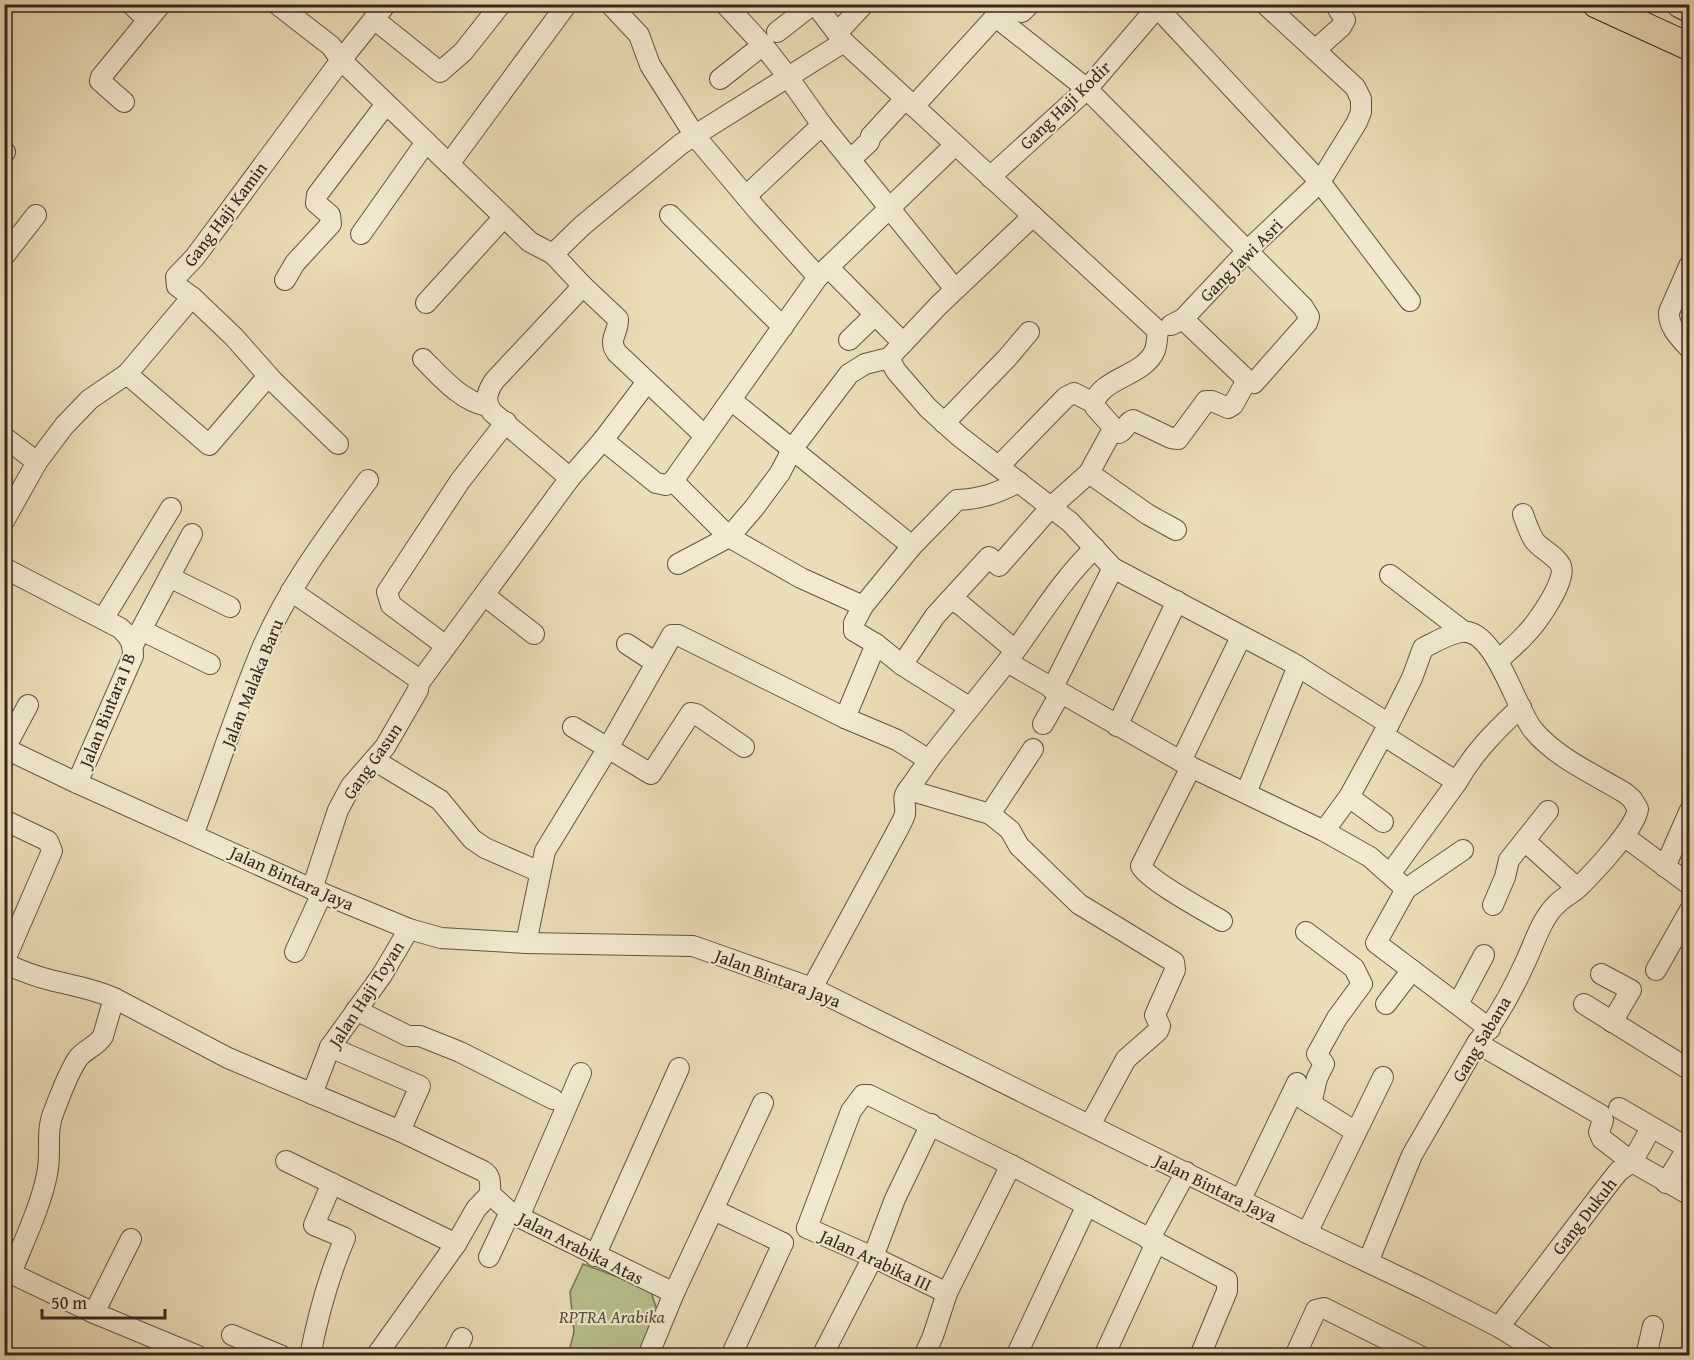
<svg xmlns="http://www.w3.org/2000/svg" width="1694" height="1360" viewBox="0 0 1694 1360" font-family="'Gentium Book Plus',serif">
	<style>
		.green { fill: #b8c08d; stroke: #767456; stroke-width: 1.5 }
		.lines { fill: none; stroke-linecap: round; stroke-linejoin: round }
		.minor-casing { stroke: #625446; stroke-width: 22 }
		.highway-casing { stroke: #352720; stroke-width: 29 }
		.minor { stroke: #f2e9d0; stroke-width: 20 }
		.highway { stroke: #ebddb7; stroke-width: 27 }
		.labels { text-anchor: middle; dominant-baseline: central; stroke-width: 4.5; stroke-linejoin: round; paint-order: stroke }
		.street-label { font-size: 18px; fill: #352720; stroke: #f2e9d0 }
		.park-label { font-size: 18px; font-style: italic; fill: #564d3b; stroke: #f2e9d0 }
	</style>
	<rect width="100%" height="100%" fill="#ebddb7"/>
	<filter id="stains"><feTurbulence type="fractalNoise" baseFrequency=".00333" numOctaves="4"/><feColorMatrix values="0 0 0 0 .2 0 0 0 0 .09 0 0 0 0 .02 0 0 0 .5 -.17"/></filter>
	<radialGradient id="worn" r=".72"><stop offset=".6" stop-color="#630" stop-opacity="0"/><stop offset="1" stop-color="#630" stop-opacity=".3"/></radialGradient>
	<polygon class="green" points="583,1264 650,1289 660,1319 645,1355 568,1356 574,1332 570,1292"/>
	<g class="lines">
		<defs>
			<g id="minor">
				<polyline points="131,4 148,20"/>
				<polyline points="277,4 331,46 341,60 530,242 553,254 583,225 681,144 844,42"/>
				<polyline points="610,4 639,35 650,65 695,136 758,211 818,277 955,145"/>
				<polyline points="725,4 763,45 788,77 822,125 955,289"/>
				<polyline points="815,4 844,42 1158,331"/>
				<polyline points="1011,4 1018,11 1022,12 1030,4"/>
				<polyline points="1154,4 1320,182 1410,301"/>
				<polyline points="996,17 1087,89 1303,307 1309,317 1307,323 1254,383 1247,380 1183,319"/>
				<polyline points="374,19 440,72 463,52 501,4"/>
				<polyline points="777,32 813,4"/>
				<polyline points="837,33 864,4"/>
				<polyline points="1315,50 1341,27 1345,20 1335,4"/>
				<polyline points="720,79 763,45"/>
				<polyline points="124,102 100,81 101,77 161,4"/>
				<polyline points="914,106 1007,4"/>
				<polyline points="4,151 5,152"/>
				<polyline points="850,160 869,142 871,136 905,99"/>
				<polyline points="449,164 567,4"/>
				<polyline points="990,177 1087,89 1160,4"/>
				<polyline points="746,196 822,125"/>
				<polyline points="670,215 783,327"/>
				<path d="M 1033,216 L 939,305 L 889,358 L 896,371 L 928,408 L 959,436 L 1070,522 L 1113,568 L 1291,662 L 1389,724 L 1412,678 L 1423,648 C 1435,642 1448,634 1461,632 C 1495,626 1516,711 1534,731 C 1558,759 1594,774 1625,793 L 1632,799 L 1638,809 C 1635,829 1594,872 1578,888 C 1571,894 1562,898 1556,905 C 1541,919 1533,947 1524,965 C 1512,991 1495,1022 1477,1043 L 1412,1155 L 1368,1262"/>
				<polyline points="361,234 426,142"/>
				<path d="M 553,254 L 583,286 L 494,381 C 487,392 484,401 492,412 L 570,478"/>
				<polyline points="4,256 36,215"/>
				<path d="M 1690,264 L 1669,312 C 1668,327 1680,338 1690,349"/>
				<polyline points="828,267 903,343"/>
				<polyline points="285,280 295,263 331,224 330,215 316,203 317,195 386,104"/>
				<path d="M 583,286 L 618,319 C 619,332 607,340 617,353 L 705,436"/>
				<polyline points="192,297 234,337 273,381 338,444"/>
				<polyline points="426,303 504,217"/>
				<polyline points="1171,325 1183,319 1247,251 1320,182 1357,122 1361,112 1361,99 1355,87 1265,4"/>
				<polyline points="849,340 875,315"/>
				<path d="M 889,358 L 865,364 L 849,374 L 793,448 L 780,473 L 754,508 L 729,537 L 801,578 L 863,606 L 912,546 L 957,500 C 982,499 997,493 1019,482"/>
				<path d="M 423,359 C 441,377 461,401 487,406"/>
				<polyline points="127,374 209,445 268,376"/>
				<polyline points="731,400 912,546"/>
				<path d="M 1094,403 C 1102,377 1145,376 1155,350 C 1157,344 1157,337 1158,331"/>
				<polyline points="944,423 1007,358 1029,332"/>
				<path d="M 1113,429 L 1119,433 C 1126,430 1127,421 1133,420 L 1171,438 L 1178,439 L 1206,401 L 1212,401 L 1228,408 L 1233,405 L 1247,380"/>
				<polyline points="4,437 37,462"/>
				<polyline points="603,440 656,483 666,485 673,481 818,277"/>
				<polyline points="999,466 1066,397 1074,393 1094,403 1095,407 1112,426 1113,429 1089,473"/>
				<polyline points="673,481 729,537 678,564"/>
				<polyline points="4,521 37,462 64,426 90,399 127,374 192,297 177,286 176,277 195,257 341,60 386,4"/>
				<path d="M 4,568 L 120,628 C 130,637 133,643 133,656 L 77,783"/>
				<polyline points="1390,575 1463,631"/>
				<polyline points="169,577 230,607"/>
				<polyline points="291,591 417,678 419,683 418,690 385,747 351,786 338,810 312,889"/>
				<polyline points="484,595 534,634"/>
				<polyline points="950,600 961,605 1015,650"/>
				<polyline points="863,606 854,623 854,631 876,644 902,665 969,707"/>
				<polyline points="103,619 171,508"/>
				<polyline points="141,630 210,664"/>
				<polyline points="627,644 656,663"/>
				<polyline points="133,645 192,534"/>
				<polyline points="446,646 391,605 387,592 460,481 506,422"/>
				<path d="M 1498,661 C 1507,652 1517,644 1525,635 C 1536,624 1567,581 1561,566 C 1556,555 1541,550 1534,540 C 1529,532 1526,523 1523,514"/>
				<polyline points="1007,662 1191,767 1324,831 1370,857 1406,889"/>
				<polyline points="902,665 935,616 989,557 999,566 1051,507 1089,473 1147,514 1176,530"/>
				<polyline points="419,683 570,478 603,440 647,382"/>
				<polyline points="1052,689 1113,568"/>
				<polyline points="845,718 876,644"/>
				<polyline points="1043,724 1060,694"/>
				<polyline points="1117,726 1177,601"/>
				<polyline points="573,727 651,774 691,713 696,714 744,747"/>
				<path d="M 1383,735 L 1457,782 C 1474,752 1496,730 1521,707"/>
				<polyline points="4,748 77,783 312,889 409,929 441,938 526,943 693,946 812,988 1307,1233 1422,1288 1499,1327 1545,1356"/>
				<polyline points="5,748 28,705"/>
				<polyline points="374,760 440,800 472,839 485,848 540,872"/>
				<polyline points="929,760 911,786 912,791 990,814 1010,830 1019,846 1079,904 1174,962 1175,970 1155,1015 1160,1026 1158,1031 1126,1059 1090,1125"/>
				<polyline points="1181,761 1241,637"/>
				<path d="M 1191,767 L 1141,866 C 1148,880 1205,911 1222,921"/>
				<polyline points="1246,793 1298,666"/>
				<polyline points="1349,797 1383,822"/>
				<polyline points="990,814 1033,749"/>
				<polyline points="4,820 48,841 52,851 4,962"/>
				<polyline points="1324,831 1349,797 1389,724"/>
				<path d="M 193,835 C 217,772 237,707 263,646 C 289,586 330,532 368,480"/>
				<polyline points="1624,836 1690,885"/>
				<polyline points="1525,841 1577,888"/>
				<polyline points="1463,850 1406,889 1376,943 1490,1029"/>
				<polyline points="1665,867 1690,810"/>
				<polyline points="1390,874 1457,782"/>
				<polyline points="1493,905 1505,877 1509,860 1548,811"/>
				<polyline points="1306,932 1354,968 1362,984 1337,1018 1317,1054 1324,1064 1317,1078 1311,1104"/>
				<path d="M 526,943 L 545,851 L 608,748 L 672,635 L 678,635 L 845,718 L 897,740 L 929,760 C 954,727 980,696 1006,663 C 1036,624 1059,582 1095,548"/>
				<polyline points="295,952 322,893"/>
				<path d="M 4,963 C 21,971 37,977 54,981 C 75,986 94,989 114,998 L 228,1058 L 400,1131 L 483,1171 C 492,1176 490,1185 490,1194 L 510,1212 L 519,1217 L 674,1293"/>
				<polyline points="1656,970 1690,910"/>
				<polyline points="1601,974 1631,990 1612,1022"/>
				<path d="M 812,988 L 896,833 C 899,827 903,821 905,814 C 907,801 899,800 911,786"/>
				<polyline points="1386,1004 1412,970"/>
				<polyline points="1458,1004 1484,955"/>
				<polyline points="1584,1004 1690,1070"/>
				<polyline points="356,1010 408,1036 420,1036 460,1052 553,1099"/>
				<polyline points="1477,1043 1601,1115 1603,1120 1599,1132 1602,1139 1632,1162 1651,1128"/>
				<polyline points="330,1047 420,1086 400,1131"/>
				<polyline points="312,1094 330,1047 382,975 409,929"/>
				<polyline points="1300,1097 1356,1132"/>
				<polyline points="1619,1108 1681,1144"/>
				<polyline points="286,1161 456,1244"/>
				<polyline points="1666,1183 1690,1144"/>
				<polyline points="1241,1199 1297,1083"/>
				<polyline points="714,1210 783,1243"/>
				<polyline points="519,1217 581,1073"/>
				<polyline points="807,1228 851,1111 863,1095 869,1095 1011,1165 1227,1280 1227,1291 1200,1356"/>
				<polyline points="807,1228 873,1257 947,1293"/>
				<polyline points="1307,1233 1383,1077"/>
				<polyline points="1149,1240 1186,1172"/>
				<polyline points="595,1256 679,1068"/>
				<polyline points="489,1257 510,1212"/>
				<polyline points="4,1270 94,1313 198,1356"/>
				<path d="M 11,1273 C 23,1243 41,1206 47,1174 C 52,1153 45,1132 54,1111 C 60,1096 69,1070 79,1057 C 86,1049 97,1046 103,1036 L 114,998"/>
				<polyline points="94,1313 131,1239"/>
				<polyline points="1499,1327 1610,1182 1619,1171 1632,1162 1690,1195"/>
				<polyline points="232,1335 282,1356"/>
				<path d="M 310,1356 C 318,1315 329,1275 345,1238 L 314,1225 L 332,1183"/>
				<polyline points="376,1356 456,1244 476,1209 490,1194"/>
				<polyline points="453,1356 462,1338"/>
				<polyline points="648,1356 674,1293 763,1103"/>
				<polyline points="731,1356 783,1243"/>
				<polyline points="822,1356 873,1257 895,1199 931,1124"/>
				<polyline points="924,1356 933,1336 947,1293 1011,1165"/>
				<polyline points="1016,1356 1087,1205"/>
				<polyline points="1104,1356 1156,1243"/>
				<polyline points="1295,1356 1316,1310 1324,1308 1420,1356"/>
				<polyline points="1646,1356 1653,1326"/>
			</g>
			<g id="highway">
				<polyline points="1596,4 1690,47"/>
				<polyline points="1680,4 1690,9"/>
			</g>
		</defs>
		<use href="#minor" class="minor-casing"/>
		<use href="#highway" class="highway-casing"/>
		<use href="#minor" class="minor"/>
		<use href="#highway" class="highway"/>
	</g>
	<g class="labels">
		<g class="street-label">
			<text transform="translate(1065 105) rotate(-44)">Gang Haji Kodir</text>
			<text transform="translate(225 214) rotate(-53)">Gang Haji Kamin</text>
			<text transform="translate(1241 260) rotate(-45)">Gang Jawi Asri</text>
			<text transform="translate(252 683) rotate(-68)">Jalan Malaka Baru</text>
			<text transform="translate(107 710) rotate(-68)">Jalan Bintara I B</text>
			<text transform="translate(372 761) rotate(-55)">Gang Gasun</text>
			<text transform="translate(292 878) rotate(24)">Jalan Bintara Jaya</text>
			<text transform="translate(778 978) rotate(21)">Jalan Bintara Jaya</text>
			<text transform="translate(366 994) rotate(-57)">Jalan Haji Toyan</text>
			<text transform="translate(1481 1039) rotate(-59)">Gang Sabana</text>
			<text transform="translate(1216 1188) rotate(26)">Jalan Bintara Jaya</text>
			<text transform="translate(1584 1216) rotate(-52)">Gang Dukuh</text>
			<text transform="translate(581 1248) rotate(27)">Jalan Arabika Atas</text>
			<text transform="translate(876 1260) rotate(25)">Jalan Arabika III</text>
		</g>
		<g class="park-label">
			<text x="612" y="1316">RPTRA Arabika</text>
		</g>
	</g>
	<rect width="1694" height="1360" fill="none" stroke="#ebddb7" stroke-width="24"/>
	<rect x="6" y="6" width="1682" height="1348" fill="none" stroke="#352720" stroke-width="3"/>
	<rect x="12" y="12" width="1670" height="1336" fill="none" stroke="#352720" stroke-width="1.5"/>
	<path d="M42 1309v9h123v-9" fill="none" stroke="#352720" stroke-width="3"/>
	<text x="51" y="1309" font-size="18" fill="#352720" stroke="#f2e9d0" stroke-width="4.5" paint-order="stroke">50 m</text>
	<rect width="100%" height="100%" filter="url(#stains)"/>
	<rect width="100%" height="100%" fill="url(#worn)"/>
</svg>
